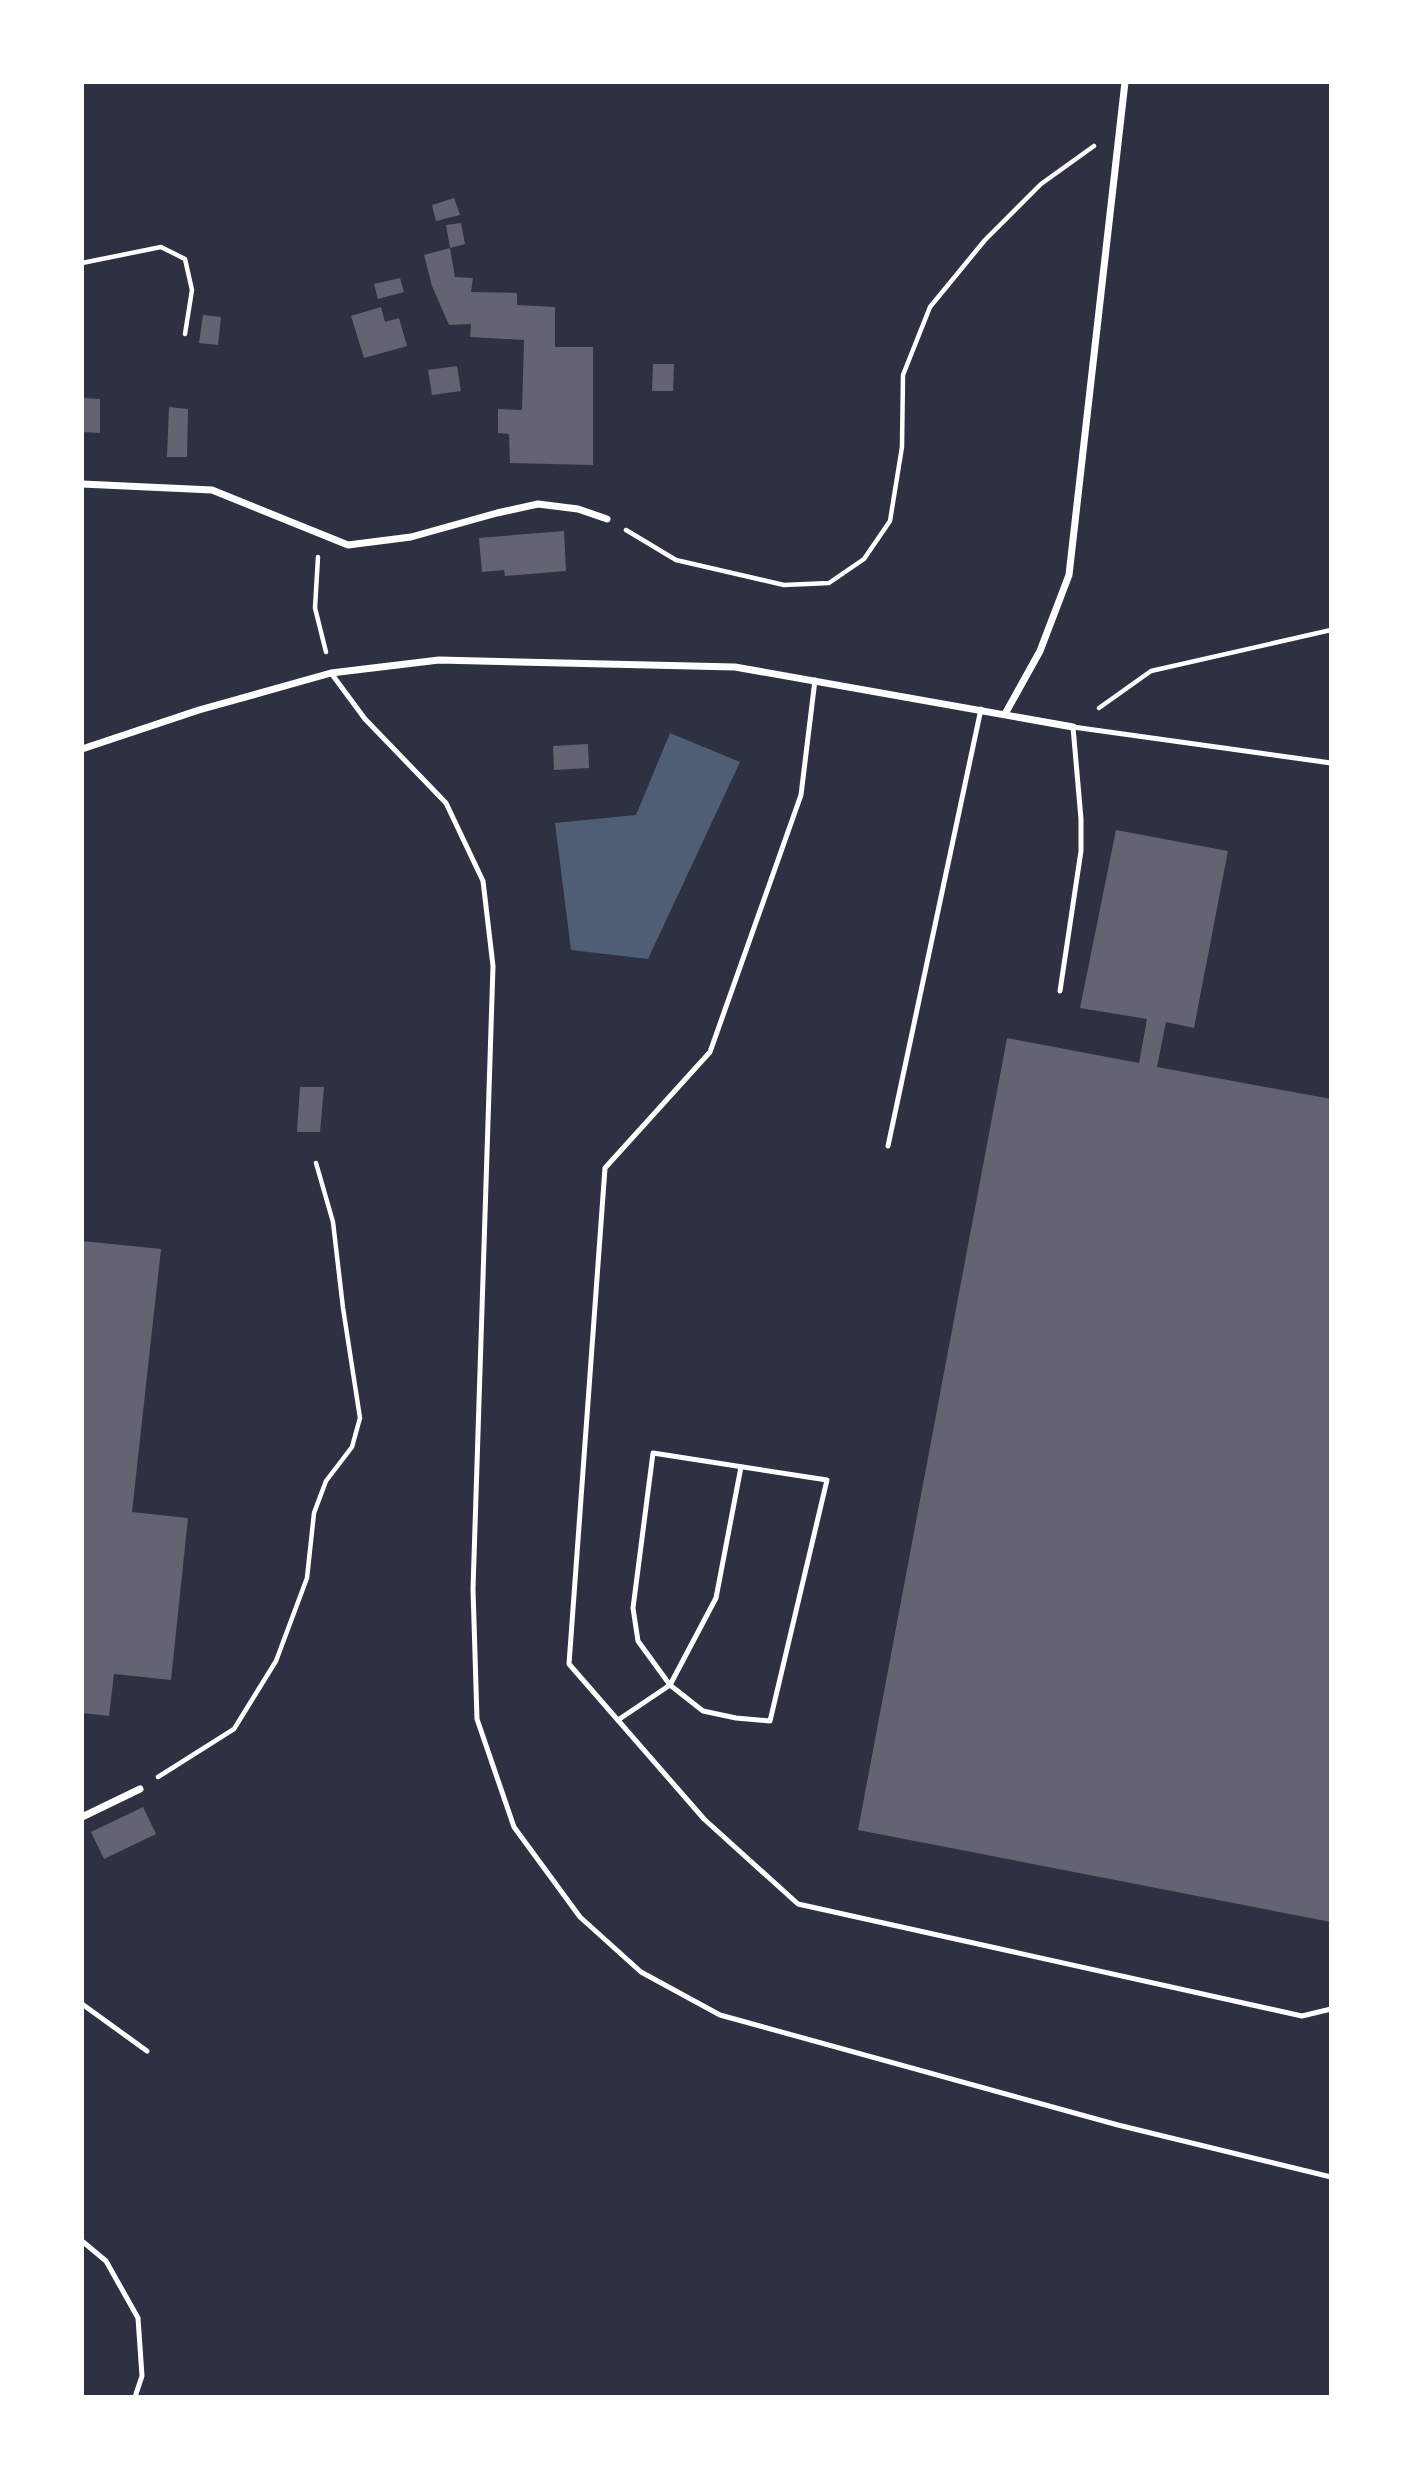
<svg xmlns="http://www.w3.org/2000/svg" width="1413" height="2479" viewBox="0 0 1413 2479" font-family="Rubik,sans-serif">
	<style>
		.water { fill: #4f5d75 }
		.building { fill: #626471 }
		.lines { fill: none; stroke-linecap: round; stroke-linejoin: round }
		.path { stroke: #fff; stroke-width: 4.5 }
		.service { stroke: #fff; stroke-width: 5 }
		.minor { stroke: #fff; stroke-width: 7 }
	</style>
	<rect width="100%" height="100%" fill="#2d3142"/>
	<polygon class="water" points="670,733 740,762 648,959 571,950 555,823 636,815"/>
	<g class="building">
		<polygon points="454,198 460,215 436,221 432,205"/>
		<polygon points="461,223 465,244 450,248 446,225"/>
		<polygon points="450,248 455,277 473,278 471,292 517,293 517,305 555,307 555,347 593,347 593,465 510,463 509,434 498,433 498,409 522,410 524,340 470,337 471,324 449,325 432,286 424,255"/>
		<polygon points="400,278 404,292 378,299 374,284"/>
		<polygon points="381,307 385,322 399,318 407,346 364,358 351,316"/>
		<polygon points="203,315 221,317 218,345 199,343"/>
		<polygon points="653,364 674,364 673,391 652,391"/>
		<polygon points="457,366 461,391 432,395 428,370"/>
		<polygon points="82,398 100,399 100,433 82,432"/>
		<polygon points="169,407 188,409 187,457 167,457"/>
		<polygon points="564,531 566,571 505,576 504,570 482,572 479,538"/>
		<polygon points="588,744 589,768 554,770 553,746"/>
		<polygon points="1116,830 1228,851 1194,1028 1166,1022 1157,1067 1331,1099 1331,1922 858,1830 1007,1038 1139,1063 1147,1019 1080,1008"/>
		<polygon points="300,1087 324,1087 320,1132 297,1132"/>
		<polygon points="82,1241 161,1249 132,1512 188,1518 171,1680 114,1674 109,1716 82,1713"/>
		<polygon points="143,1807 156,1834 104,1859 91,1832"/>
	</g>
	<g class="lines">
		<g class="path">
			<polyline points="82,263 161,247 185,259 192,290 185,334"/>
			<polyline points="626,530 676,560 784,585 829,583 864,559 890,521 902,447 903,375 930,307 985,240 1041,184 1094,146"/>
			<polyline points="318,557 315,608 326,652"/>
			<polyline points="1099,708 1151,671 1331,630"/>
			<polyline points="158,1777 234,1729 276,1661 307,1578 314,1513 326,1481 352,1447 360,1418 343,1308 333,1222 316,1163"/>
		</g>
		<g class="service">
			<polyline points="331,673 365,719 446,803 483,881 493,966 473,1589 477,1719 514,1827 580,1917 641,1972 720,2015 1118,2125 1331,2177"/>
			<polyline points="815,680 801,795 710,1052 605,1168 569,1664 704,1819 798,1904 1302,2016 1331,2009"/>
			<polyline points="1060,991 1081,851 1081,819 1073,727 1331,763"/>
			<polyline points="888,1146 981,709"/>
			<polygon points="653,1453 827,1480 770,1721 736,1718 703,1711 670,1685 638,1641 633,1608"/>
			<polyline points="618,1720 670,1685 716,1598 741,1467"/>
			<polyline points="82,2004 147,2051"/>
			<polyline points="82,2241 106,2261 138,2318 142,2376 135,2397"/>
		</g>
		<g class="minor">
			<polyline points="82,484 212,490 348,545 411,537 497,513 538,504 578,509 607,519"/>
			<polyline points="1005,714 1040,651 1069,575 1125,82"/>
			<polyline points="82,749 199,710 331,673 439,660 735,667 1073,727"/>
			<polyline points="82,1817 140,1789"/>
		</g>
	</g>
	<rect width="1413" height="2479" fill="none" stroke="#ffffff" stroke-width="168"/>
</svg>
